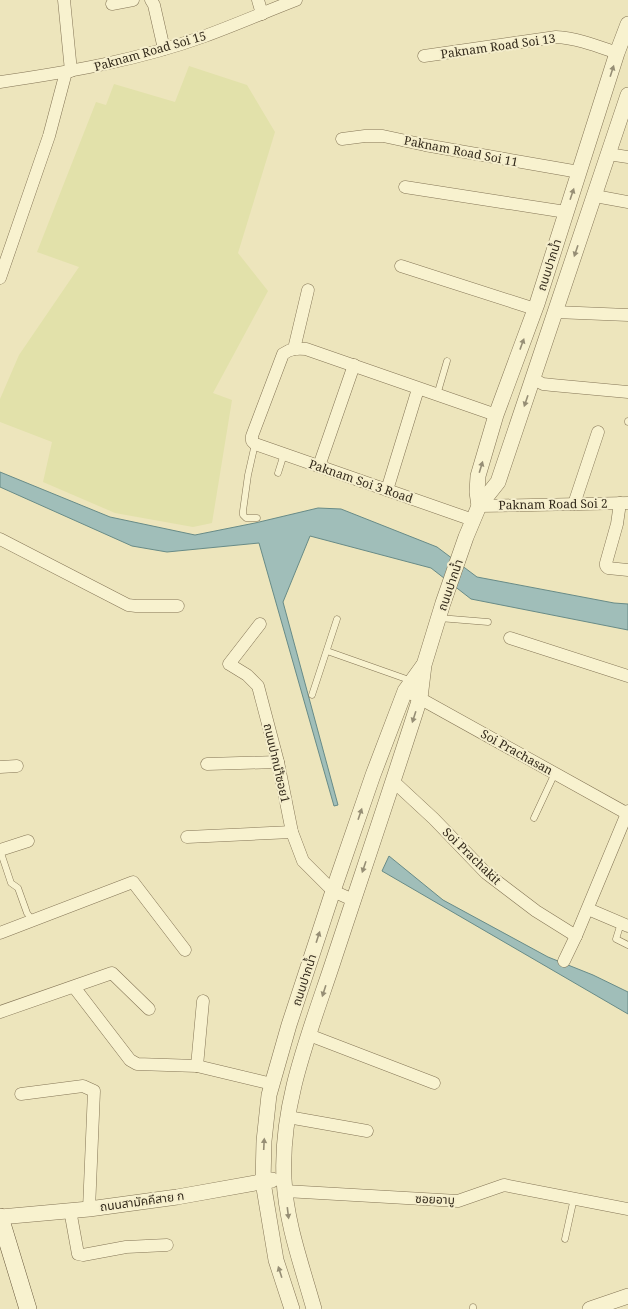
<svg xmlns="http://www.w3.org/2000/svg" width="628" height="1309" viewBox="0 0 628 1309" font-family="'Noto Serif','Noto Sans Thai',serif">
	<style>
		.farmland { fill: #e2e1aa }
		.water { fill: #a0beb9; stroke: #688b87 }
		.lines { fill: none; stroke-linecap: round; stroke-linejoin: round }
		.service-casing { stroke: #847556; stroke-width: 7 }
		.minor-casing { stroke: #847556; stroke-width: 13 }
		.tertiary-casing { stroke: #847556; stroke-width: 16 }
		.secondary-casing { stroke: #66563a; stroke-width: 18 }
		.service { stroke: #f8f2cf; stroke-width: 6 }
		.minor { stroke: #f8f2cf; stroke-width: 12 }
		.tertiary { stroke: #f8f2cf; stroke-width: 15 }
		.secondary { stroke: #f8f2cf; stroke-width: 17 }
		.oneway { fill: #968e75 }
		.labels { text-anchor: middle; dominant-baseline: central; stroke-width: 4; stroke-linejoin: round; paint-order: stroke }
		.street-label { font-size: 12px; fill: #332a1b; stroke: #f5eecc }
	</style>
	<rect width="100%" height="100%" fill="#ede5bc"/>
	<polygon class="farmland" points="189,66 247,85 275,132 238,253 268,291 213,393 232,400 212,523 193,527 115,513 43,482 52,442 0,422 0,399 19,355 79,267 37,252 96,102 106,105 114,84 175,102"/>
	<g class="water">
		<polygon points="0,472 110,517 195,535 255,523 318,508 341,509 437,547 477,577 614,603 628,604 628,630 471,599 431,568 310,536 283,602 338,805 334,806 259,543 167,552 132,546 0,487"/>
		<polygon points="389,856 443,900 548,957 593,975 628,992 628,1014 382,871"/>
	</g>
	<g class="lines">
		<defs>
			<g id="service">
				<polyline points="437,395 447,361"/>
				<polyline points="628,422 628,421"/>
				<polyline points="255,444 248,475 243,511 243,515 246,518 257,518"/>
				<polyline points="278,473 284,454"/>
				<polyline points="439,618 488,622"/>
				<polyline points="327,651 412,681"/>
				<polyline points="312,695 337,619"/>
				<polyline points="534,818 555,773"/>
				<polyline points="0,850 11,883 18,888 27,913 33,921"/>
				<polyline points="621,923 616,939 628,945"/>
				<polyline points="565,1239 574,1198"/>
				<polyline points="473,1307 473,1309"/>
			</g>
			<g id="minor">
				<polyline points="64,0 71,71"/>
				<polyline points="151,0 154,5 164,49"/>
				<polyline points="258,0 262,14"/>
				<polyline points="112,4 133,0"/>
				<path d="M 424,56 L 556,37 C 577,38 597,46 617,53"/>
				<path d="M 0,82 C 69,72 139,60 205,36 C 235,25 265,12 296,0"/>
				<polyline points="342,139 365,136 383,136 425,145 579,172"/>
				<polyline points="608,154 628,157"/>
				<polyline points="405,187 566,212"/>
				<polyline points="595,196 628,202"/>
				<polyline points="401,266 535,309"/>
				<polyline points="0,278 49,136 66,72"/>
				<polyline points="555,312 628,315"/>
				<polyline points="294,349 308,290"/>
				<polyline points="533,379 543,384 552,385 628,392"/>
				<polyline points="319,466 354,365"/>
				<polyline points="387,490 418,389"/>
				<polyline points="620,503 617,524 606,563 606,566 608,568 628,570"/>
				<polyline points="574,504 598,432"/>
				<polyline points="479,506 628,503"/>
				<path d="M 473,520 L 255,444 L 252,441 L 252,436 L 283,354 C 290,349 296,348 306,349 L 496,415"/>
				<polyline points="0,539 128,605 136,606 178,606"/>
				<polyline points="260,624 229,664 247,675 258,686 278,762 292,832 303,861 333,891 353,900"/>
				<polyline points="510,638 628,676"/>
				<polyline points="412,694 628,814"/>
				<polyline points="207,764 278,762"/>
				<polyline points="0,767 17,766"/>
				<polyline points="393,781 434,819 486,873 536,911 576,936"/>
				<polyline points="187,837 292,832"/>
				<polyline points="0,850 28,841"/>
				<polyline points="588,909 628,926"/>
				<polyline points="0,933 133,882 185,950"/>
				<polyline points="564,961 576,936 628,811"/>
				<polyline points="74,987 130,1060 137,1064 197,1066 272,1084"/>
				<polyline points="0,1012 112,973 149,1009"/>
				<polyline points="309,1035 434,1083"/>
				<polyline points="197,1066 203,1001"/>
				<polyline points="21,1094 83,1086 94,1091 89,1209"/>
				<polyline points="288,1117 367,1131"/>
				<polyline points="285,1191 458,1201 504,1185 628,1209"/>
				<polyline points="70,1210 78,1254 83,1255 126,1247 167,1245"/>
			</g>
			<g id="tertiary">
				<polyline points="479,506 477,492 478,476 496,415 537,304 617,53 628,24"/>
				<polyline points="0,1217 89,1209 177,1197 272,1180"/>
				<polyline points="292,1309 276,1260 263,1182 264,1141 269,1095 289,1025 333,891 373,775 405,691 423,666"/>
				<path d="M 314,1309 C 302,1266 286,1223 284,1179 C 280,1104 310,1032 333,962 C 362,874 392,786 420,698 L 424,665 L 443,603 L 466,537 L 479,506 L 498,482 L 628,95"/>
				<polyline points="590,1309 628,1296"/>
			</g>
			<polyline id="secondary" points="0,1217 28,1309"/>
		</defs>
		<use href="#service" class="service-casing"/>
		<use href="#minor" class="minor-casing"/>
		<use href="#tertiary" class="tertiary-casing"/>
		<use href="#secondary" class="secondary-casing"/>
		<use href="#service" class="service"/>
		<use href="#minor" class="minor"/>
		<use href="#tertiary" class="tertiary"/>
		<use href="#secondary" class="secondary"/>
	</g>
	<defs><path id="oneway-solid" d="M-6-.8H1V-3.2L6.5 0L1 3.2V.8H-6Z"/></defs>
	<g class="oneway">
		<use href="#oneway-solid" transform="translate(612 71) rotate(-72)"/>
		<use href="#oneway-solid" transform="translate(572 194) rotate(-71)"/>
		<use href="#oneway-solid" transform="translate(576 251) rotate(109)"/>
		<use href="#oneway-solid" transform="translate(522 344) rotate(-70)"/>
		<use href="#oneway-solid" transform="translate(526 401) rotate(109)"/>
		<use href="#oneway-solid" transform="translate(481 467) rotate(-73)"/>
		<use href="#oneway-solid" transform="translate(414 717) rotate(108)"/>
		<use href="#oneway-solid" transform="translate(360 814) rotate(-71)"/>
		<use href="#oneway-solid" transform="translate(364 867) rotate(109)"/>
		<use href="#oneway-solid" transform="translate(318 937) rotate(-72)"/>
		<use href="#oneway-solid" transform="translate(324 991) rotate(108)"/>
		<use href="#oneway-solid" transform="translate(264 1144) rotate(-87)"/>
		<use href="#oneway-solid" transform="translate(288 1213) rotate(83)"/>
		<use href="#oneway-solid" transform="translate(280 1272) rotate(-108)"/>
	</g>
	<g class="labels">
		<g class="street-label">
			<text transform="translate(498 46) rotate(-8)">Paknam Road Soi 13</text>
			<text transform="translate(150 51) rotate(-16)">Paknam Road Soi 15</text>
			<text transform="translate(461 151) rotate(11)">Paknam Road Soi 11</text>
			<text transform="translate(549 265) rotate(-72)">ถนนปากน้ำ</text>
			<text transform="translate(361 481) rotate(19)">Paknam Soi 3 Road</text>
			<text transform="translate(553 504) rotate(-1)">Paknam Road Soi 2</text>
			<text transform="translate(450 585) rotate(-71)">ถนนปากน้ำ</text>
			<text transform="translate(517 752) rotate(29)">Soi Prachasan</text>
			<text transform="translate(277 763) rotate(77)">ถนนปากนำ้ซอย1</text>
			<text transform="translate(472 856) rotate(44)">Soi Prachakit</text>
			<text transform="translate(304 980) rotate(-72)">ถนนปากน้ำ</text>
			<text transform="translate(435 1199) rotate(2)">ซอยอาบู</text>
			<text transform="translate(142 1201) rotate(-8)">ถนนสามัคคีสาย ก</text>
		</g>
	</g>
</svg>
